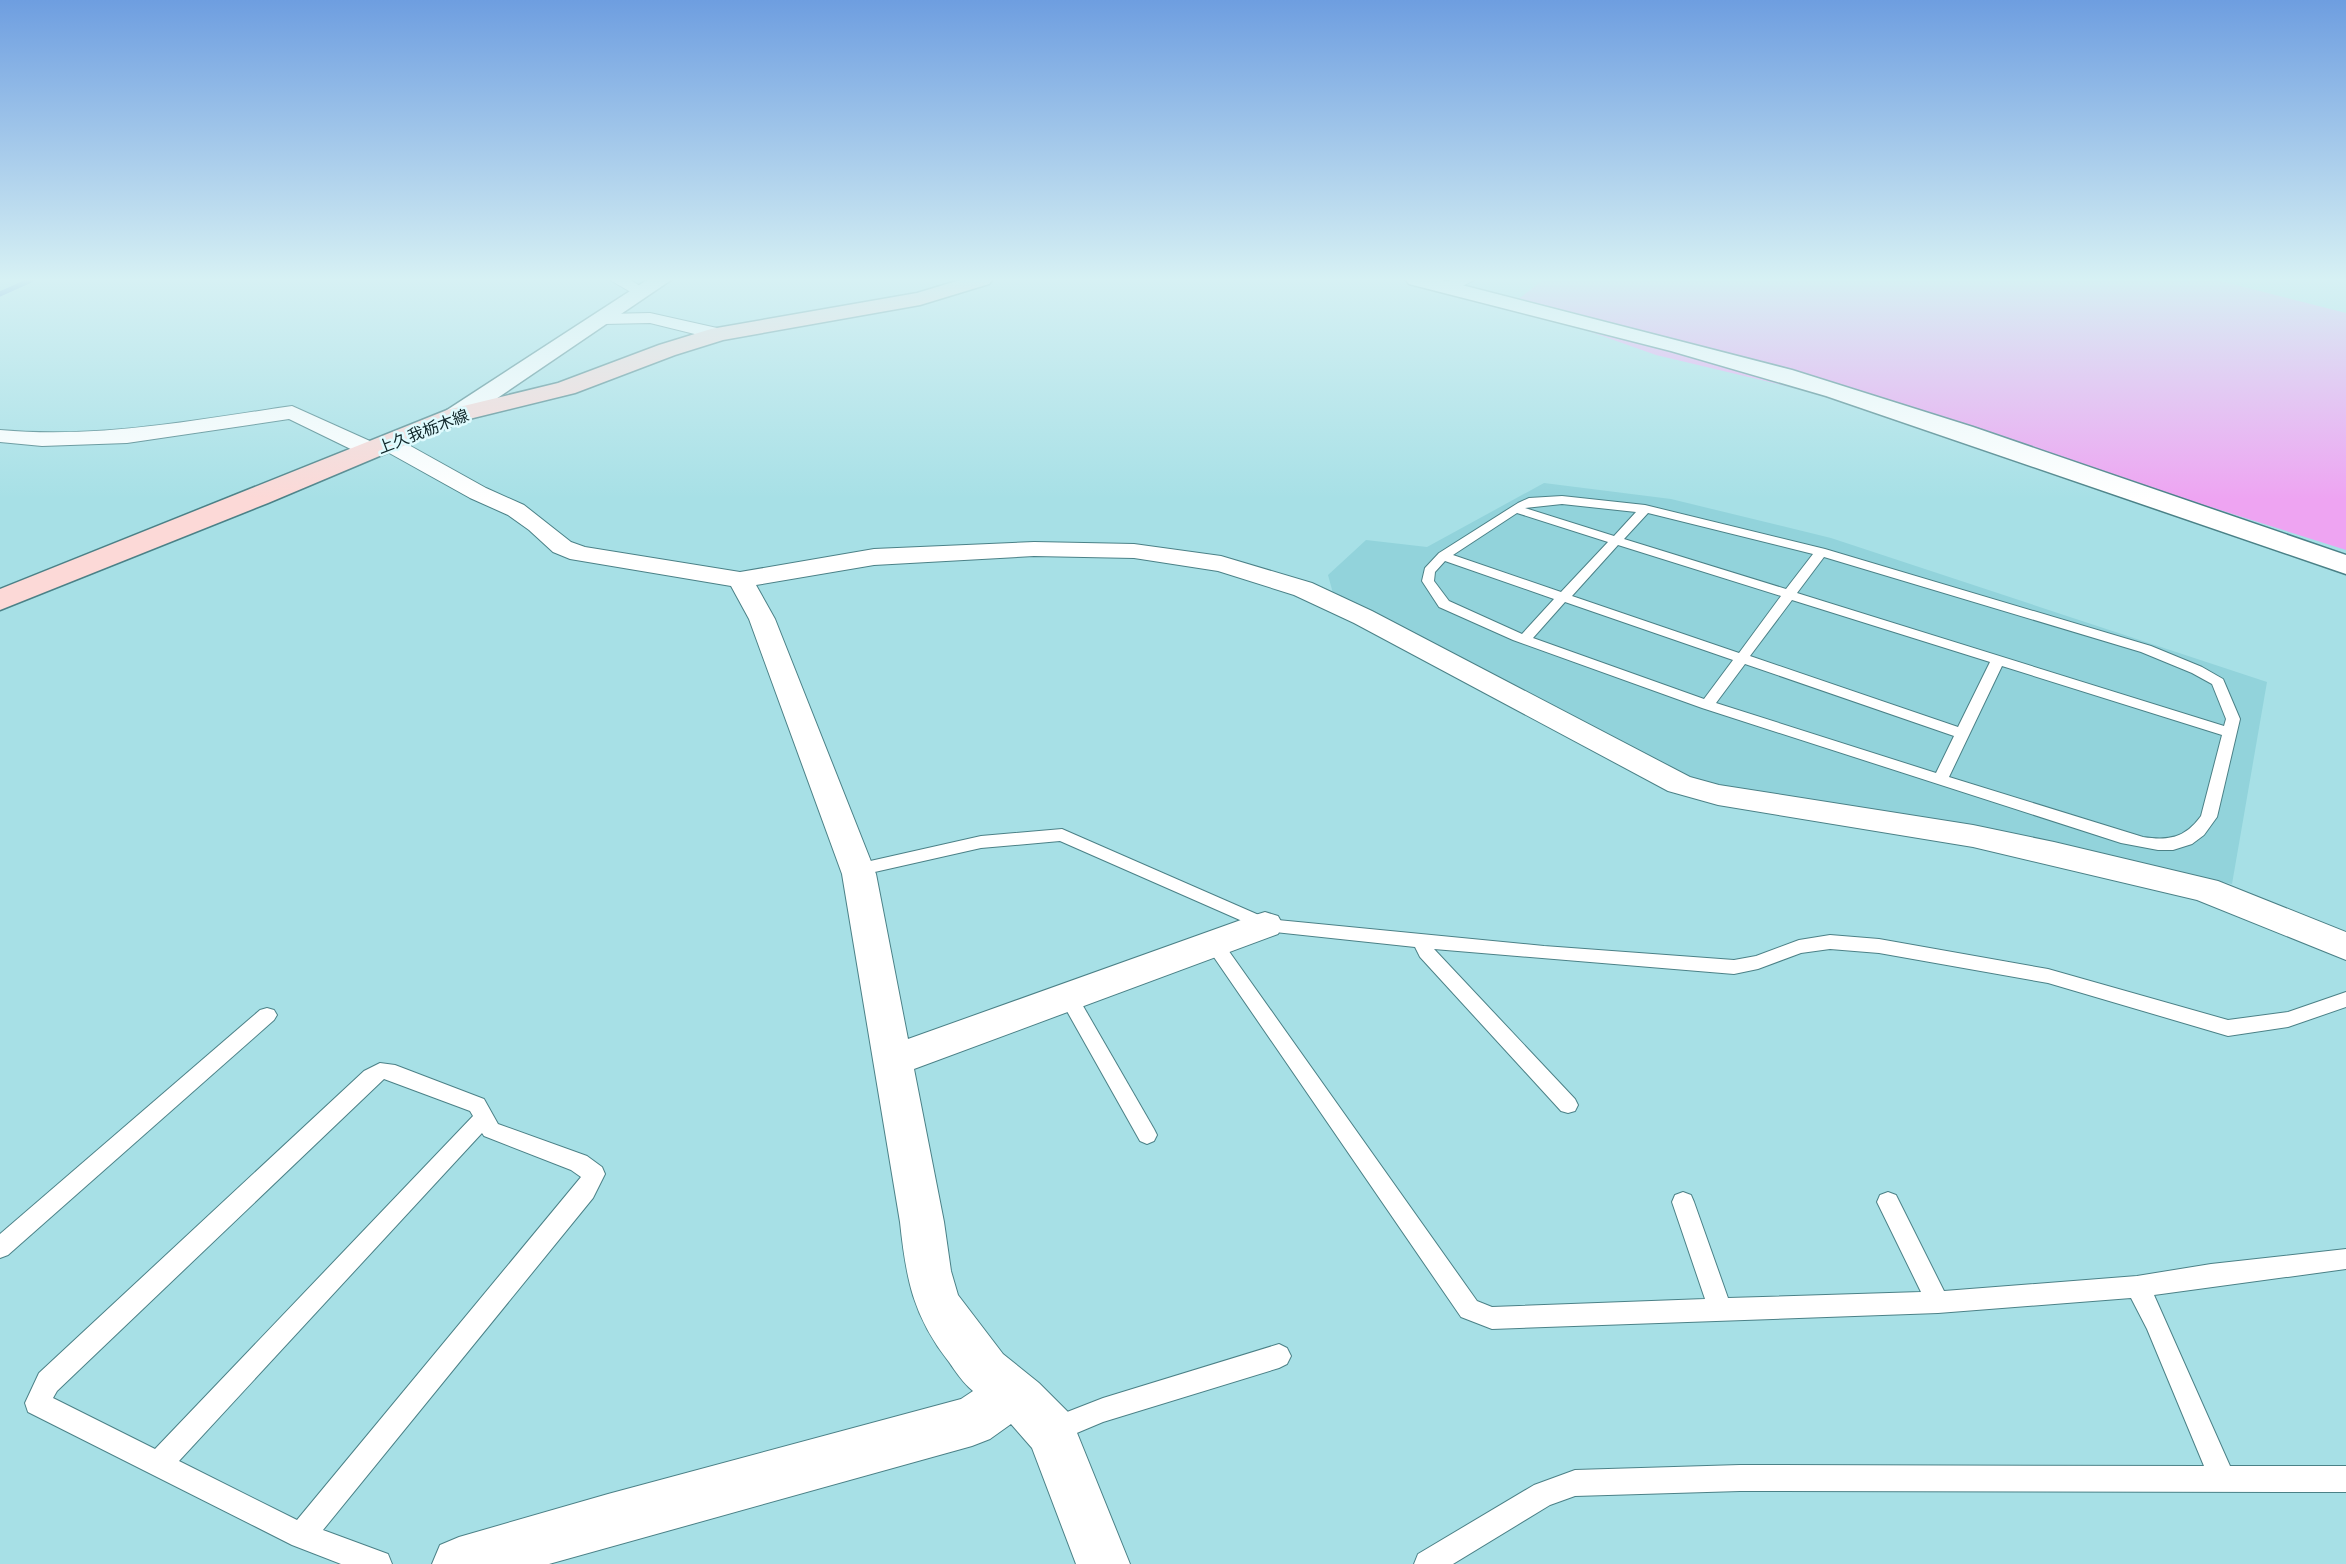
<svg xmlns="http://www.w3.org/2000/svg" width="2346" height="1564" viewBox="0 0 2346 1564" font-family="'Golos Text','Noto Sans JP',sans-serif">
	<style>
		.built { fill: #92d3db }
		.green { fill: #eea4f2 }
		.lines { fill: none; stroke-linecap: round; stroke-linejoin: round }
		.stream { stroke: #577cd3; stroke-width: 5 }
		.service-casing { stroke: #4b8187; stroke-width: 2 }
		.minor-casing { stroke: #4b8187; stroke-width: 2 }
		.tertiary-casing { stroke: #4b8187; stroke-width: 3 }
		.secondary-casing { stroke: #4b8187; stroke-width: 3 }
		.service { fill: #fff; fill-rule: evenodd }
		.minor { fill: #fff; fill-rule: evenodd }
		.tertiary { fill: #fff; fill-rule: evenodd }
		.secondary { fill: #fcd9d7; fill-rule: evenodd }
		.labels { text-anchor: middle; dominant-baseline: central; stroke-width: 5; stroke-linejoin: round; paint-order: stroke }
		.far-street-label { font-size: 16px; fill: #0f2629; stroke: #dffbfe }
	</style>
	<rect width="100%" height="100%" fill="#a7e0e6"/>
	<polygon class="built" points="1544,483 1671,499 1831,538 2267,682 2232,884 2008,836 1701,784 1334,597 1328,575 1366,540 1427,547"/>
	<polygon class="green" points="1543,280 2217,280 2346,313 2346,550 1955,426 1656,355 1512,304"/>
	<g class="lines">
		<polyline class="stream" points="0,294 31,280"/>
		<defs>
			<g id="service">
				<path d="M 1562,496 L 1645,505 L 1825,549 L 2151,646 L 2202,667 L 2223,679 L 2240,719 L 2217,817 L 2204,835 L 2192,844 L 2173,850 L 2158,850 L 2121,843 L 1702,708 L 1513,640 L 1439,607 L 1422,581 L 1425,568 L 1439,553 L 1518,503 L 1529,498 ZM 1562,504 L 1636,512 L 1614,536 L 1525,508 ZM 1517,513 L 1608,542 L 1561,592 L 1453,555 ZM 1648,513 L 1813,554 L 1786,589 L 1624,539 ZM 1618,545 L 1781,596 L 1739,653 L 1572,596 ZM 1824,557 L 2141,652 L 2192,673 L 2212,684 L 2226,719 L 2224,726 L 1797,593 ZM 1445,561 L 1554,599 L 1522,634 L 1449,601 L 1434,581 L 1435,572 ZM 1792,600 L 1990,662 L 1958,727 L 1750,656 ZM 1565,602 L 1733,660 L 1704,699 L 1533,638 ZM 1745,664 L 1954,736 L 1936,773 L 1716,703 ZM 2002,666 L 2222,735 L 2201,816 C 2185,838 2169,841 2143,837 L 1949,777 Z"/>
				<polygon points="1062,829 1268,919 1544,946 1734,960 1756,956 1799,940 1830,935 1879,939 2048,969 2228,1020 2288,1012 2346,992 2346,1007 2288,1027 2228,1036 2048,983 1879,953 1830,949 1801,953 1758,969 1734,974 1434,949 1575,1099 1578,1105 1575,1111 1568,1113 1561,1111 1420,957 1415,947 1265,931 1060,841 981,848 857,876 851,874 848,870 851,866 857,864 981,836"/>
				<polygon points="1215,938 1221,940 1477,1301 1492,1307 1705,1299 1672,1202 1675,1195 1683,1192 1691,1195 1694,1202 1728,1298 1921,1292 1877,1202 1880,1195 1888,1192 1896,1195 1944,1291 2137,1276 2211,1264 2346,1249 2346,1269 2154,1295 2230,1466 2346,1466 2346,1492 1740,1491 1575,1496 1550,1505 1453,1564 1414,1564 1418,1554 1534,1485 1575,1470 1740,1465 2204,1466 2147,1329 2131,1298 1938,1313 1492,1329 1461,1317 1209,950 1206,945 1209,940"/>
				<polygon points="1068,990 1075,992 1154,1129 1157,1135 1154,1141 1147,1144 1140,1141 1059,997 1061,992"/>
				<polygon points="267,1008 274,1010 277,1015 274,1020 8,1255 0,1258 0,1234 260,1010"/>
				<path d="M 380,1063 L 395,1065 L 484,1099 L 498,1124 L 587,1156 L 602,1167 L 605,1174 L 593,1198 L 323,1530 L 388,1554 L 392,1564 L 341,1564 L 292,1545 L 28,1412 L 25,1403 L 39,1373 L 364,1071 ZM 384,1079 L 470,1111 L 473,1116 L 155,1449 L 53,1398 L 57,1391 ZM 482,1133 L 484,1136 L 571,1170 L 581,1177 L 297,1520 L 179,1461 Z"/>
				<polygon points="1279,1344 1287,1348 1291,1356 1287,1364 1279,1368 1103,1422 1053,1443 1044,1439 1040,1430 1044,1421 1103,1398"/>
			</g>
			<g id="minor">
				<polygon points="610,280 631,280 650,293 641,298"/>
				<polygon points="1450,280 1474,280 1453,291 1441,291 1438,287"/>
				<polygon points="650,313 726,330 728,334 719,340 650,323 604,324 595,319 604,314"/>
				<path d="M 292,406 L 381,446 L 382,439 L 398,439 L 486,488 L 524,505 L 571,542 L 585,547 L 740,572 L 874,549 L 1034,542 L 1134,544 L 1221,556 L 1312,583 L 1372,611 L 1690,777 L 1719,785 L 1973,825 L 2054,842 L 2218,881 L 2346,932 L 2346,960 L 2197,900 L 1973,847 L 1718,805 L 1668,791 L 1354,623 L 1294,595 L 1218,571 L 1134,558 L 1034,556 L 874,565 L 756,585 L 775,619 L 876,874 L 908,1039 L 1252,916 L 1265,912 L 1278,916 L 1283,925 L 1278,934 L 914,1069 L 944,1222 L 951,1271 L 958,1295 L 1003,1354 L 1039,1383 L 1069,1413 L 1130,1564 L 1076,1564 L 1032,1448 L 1011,1424 L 990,1439 L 972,1446 L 549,1564 L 432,1564 L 440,1545 L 459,1537 L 608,1494 L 961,1399 L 973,1391 C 963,1383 956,1372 949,1362 C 913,1316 906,1279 900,1222 L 842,874 L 749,619 L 731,586 L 570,559 L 553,552 L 529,530 L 508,515 L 470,498 L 382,449 L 384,451 L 381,456 L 365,456 L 289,419 L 127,443 L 42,446 L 0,442 L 0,430 C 99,439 195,420 292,406 Z"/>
			</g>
			<g id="tertiary">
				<polygon points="647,280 671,280 465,420 456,423 447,420 443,415 447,410"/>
				<polygon points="1406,280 1442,280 1792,370 1973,427 2346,555 2346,574 1826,396 1671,351 1409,284"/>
			</g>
			<polygon id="secondary" points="960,280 992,280 989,284 920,305 723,340 675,355 575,393 465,420 268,503 0,610 0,589 447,410 558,383 659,345 711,329 917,293"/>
		</defs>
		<use href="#service" class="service-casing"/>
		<use href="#minor" class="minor-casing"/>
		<use href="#tertiary" class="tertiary-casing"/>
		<use href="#secondary" class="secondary-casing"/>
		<use href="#service" class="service"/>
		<use href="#minor" class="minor"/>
		<use href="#tertiary" class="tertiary"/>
		<use href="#secondary" class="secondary"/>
	</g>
	<linearGradient id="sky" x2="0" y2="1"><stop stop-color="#6e9ee0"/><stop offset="0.56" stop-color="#d7f1f4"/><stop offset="1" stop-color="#d7f1f4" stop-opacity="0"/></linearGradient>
	<rect width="2346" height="499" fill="url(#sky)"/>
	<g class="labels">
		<g class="far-street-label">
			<text transform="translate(423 431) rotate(-21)">上久我栃木線</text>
		</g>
	</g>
</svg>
